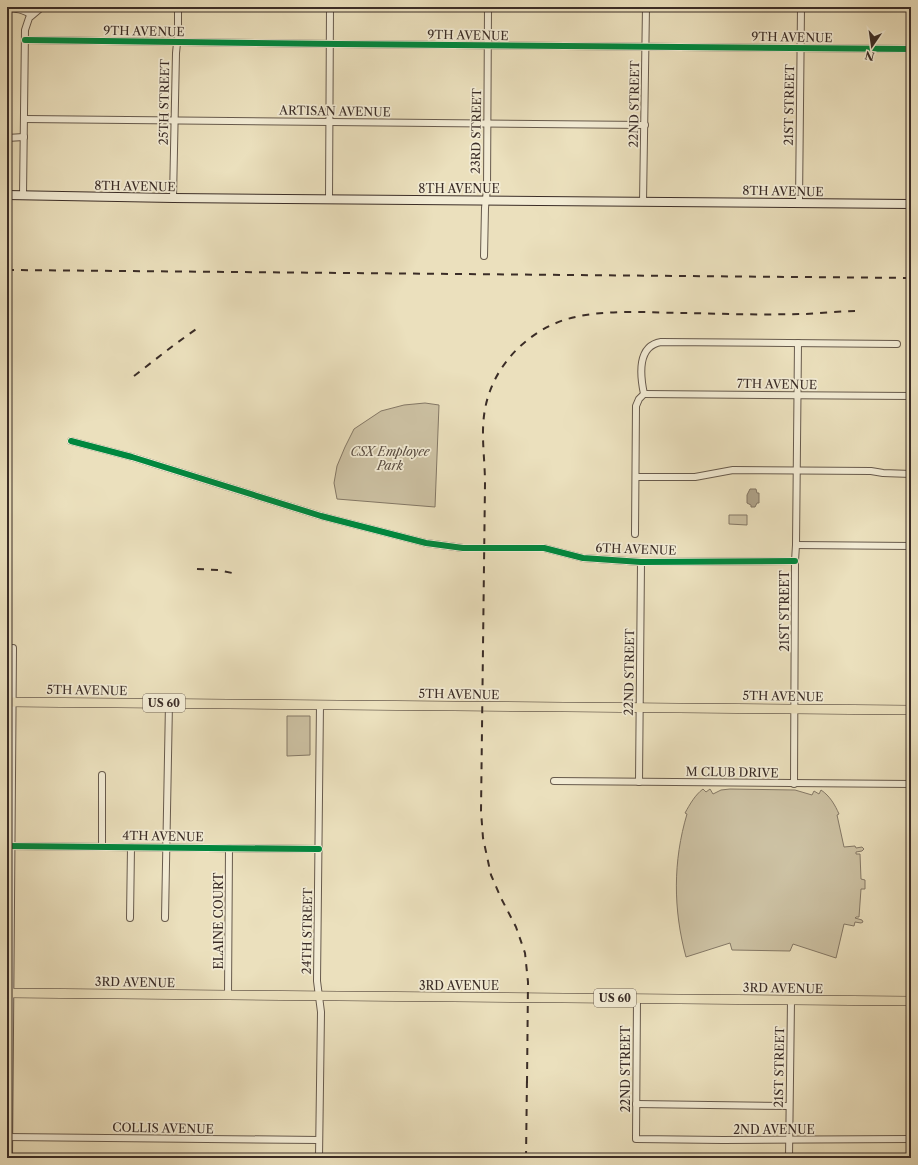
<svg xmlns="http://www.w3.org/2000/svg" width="918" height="1165" viewBox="0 0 918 1165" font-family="'Libre Caslon Text',serif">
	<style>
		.green { fill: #cdc2a4; stroke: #847866 }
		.water { fill: #afa38a; stroke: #817462 }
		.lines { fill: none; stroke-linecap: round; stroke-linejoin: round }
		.minor-casing { stroke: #675a4c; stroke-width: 8 }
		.secondary-casing { stroke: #3b2d27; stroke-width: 10 }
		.primary-casing { stroke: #3b2d27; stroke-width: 10 }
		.minor { stroke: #f2ebd4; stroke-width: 6 }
		.secondary { stroke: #f2ebd4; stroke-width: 8 }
		.primary { stroke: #ebe0bd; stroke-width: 9 }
		.rail { stroke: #3b2d27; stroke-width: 2; stroke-dasharray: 7 7; stroke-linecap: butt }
		.cycleway-casing { stroke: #f2ebd4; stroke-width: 8 }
		.cycleway { stroke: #00873e; stroke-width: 6 }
		.labels { text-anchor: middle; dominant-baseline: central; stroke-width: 3.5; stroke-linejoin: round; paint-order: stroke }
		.shield { fill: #f2ebd4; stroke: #72665b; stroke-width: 1 }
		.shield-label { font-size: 11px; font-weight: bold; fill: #3b2d27 }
		.street-label { font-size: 12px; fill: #3b2d27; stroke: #f2ebd4 }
		.park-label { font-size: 12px; font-style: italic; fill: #584b40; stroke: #f2ebd4 }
	</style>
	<rect width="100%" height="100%" fill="#ebe0bd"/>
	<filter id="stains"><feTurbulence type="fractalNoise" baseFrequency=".005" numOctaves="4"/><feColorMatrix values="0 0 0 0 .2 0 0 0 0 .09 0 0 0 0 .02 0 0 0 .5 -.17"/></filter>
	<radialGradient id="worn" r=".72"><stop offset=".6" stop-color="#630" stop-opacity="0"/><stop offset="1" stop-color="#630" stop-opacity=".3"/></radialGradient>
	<g class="green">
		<polygon points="425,403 439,405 435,507 337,499 334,483 337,466 345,447 354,429 381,411 404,405"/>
		<polygon points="729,515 747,515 747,525 729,524"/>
		<polygon points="287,716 310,716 310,755 287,756"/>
		<path d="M 703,789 L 706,792 L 710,789 L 713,794 L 721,790 L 730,789 L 795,790 L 812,795 L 814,791 L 819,794 L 821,790 C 830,796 835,805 839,814 L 837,815 L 844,847 L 855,846 L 856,848 L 862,847 L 864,849 L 862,851 L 856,852 L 856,854 L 860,854 L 861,879 L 865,880 L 865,889 L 861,889 L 859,917 L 856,917 L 855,918 L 862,920 L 863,922 L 861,923 L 855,922 L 854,926 L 844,924 L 836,958 L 793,944 L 790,951 L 732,950 L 730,943 L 686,957 C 673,909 673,861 687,814 L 685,813 C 690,804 695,795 703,789 Z"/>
	</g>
	<polygon class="water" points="750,489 756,489 757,493 759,493 759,503 757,503 755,507 751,507 751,505 747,503 747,495"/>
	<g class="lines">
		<defs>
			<g id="minor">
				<path d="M 7,8 C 16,9 24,9 31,15"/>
				<polyline points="25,40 338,44 911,49"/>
				<polyline points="24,119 645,125"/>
				<polyline points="7,138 24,137"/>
				<polyline points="23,195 25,30 29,18 42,7"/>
				<polyline points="173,198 176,53 178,33 178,7"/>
				<polyline points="329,199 330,7"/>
				<polyline points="643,202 646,7"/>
				<polyline points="799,203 801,7"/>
				<polyline points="484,256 485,208 487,189 488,7"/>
				<polyline points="644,394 911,396"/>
				<polyline points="71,441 132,457 321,516 426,543 463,548 544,548 583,558 641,562 795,561"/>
				<polyline points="636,477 695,477 733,470 871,471 883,473 911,474"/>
				<path d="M 635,534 L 636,406 L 639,399 L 644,394 C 640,375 637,346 661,342 L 897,344"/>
				<polyline points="796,545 911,546"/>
				<polyline points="554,781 911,784"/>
				<polyline points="639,782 641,562"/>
				<polyline points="794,784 795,561 796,545 798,343"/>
				<polyline points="7,846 319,849"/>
				<polyline points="102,846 102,775"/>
				<polyline points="130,918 131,847"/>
				<polyline points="165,918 169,703"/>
				<polyline points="228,995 229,848"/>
				<polyline points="637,999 636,1139 723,1140 911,1139"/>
				<polyline points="636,1104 789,1106"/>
				<polyline points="7,1137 319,1140"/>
				<polyline points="9,1158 13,648"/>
				<polyline points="319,1158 321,1012 317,981 320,704"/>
				<polyline points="789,1158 791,1000"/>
			</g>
			<polyline id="secondary" points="7,195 173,198 911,204"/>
			<g id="primary">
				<polyline points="7,702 911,710"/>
				<polyline points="7,993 911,1001"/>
			</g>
		</defs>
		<use href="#minor" class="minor-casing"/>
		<use href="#secondary" class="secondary-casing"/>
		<use href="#primary" class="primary-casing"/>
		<use href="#minor" class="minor"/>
		<use href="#secondary" class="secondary"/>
		<use href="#primary" class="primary"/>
		<g class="rail">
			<polyline points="7,270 911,278"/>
			<polyline points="134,376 174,345 199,327"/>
			<polyline points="197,569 218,570 237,574"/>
			<path d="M 527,1083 L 528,982 L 525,953 L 516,927 L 501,898 L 491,875 L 483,838 L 481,811 L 485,484 C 485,451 478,423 490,391 C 502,358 531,331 564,320 C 602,308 649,313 688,313 C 725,314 763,315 800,314 C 818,314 837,311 855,311"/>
			<polyline points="526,1158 527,1078"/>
		</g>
		<defs>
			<g id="cycleway">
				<polyline points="25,40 338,44 911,49"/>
				<polyline points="71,441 132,457 321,516 426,543 463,548 544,548 583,558 641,562 795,561"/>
				<polyline points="7,846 319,849"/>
			</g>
		</defs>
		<use href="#cycleway" class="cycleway-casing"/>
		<use href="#cycleway" class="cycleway"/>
	</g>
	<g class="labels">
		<g class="shield">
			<rect x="143" y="694" width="42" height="18" rx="3"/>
			<rect x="594" y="989" width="42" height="18" rx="3"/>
		</g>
		<g class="shield-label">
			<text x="164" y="703">US 60</text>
			<text x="615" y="998">US 60</text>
		</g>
		<g class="street-label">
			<text transform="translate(144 31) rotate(1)">9TH AVENUE</text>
			<text transform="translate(468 35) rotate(1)">9TH AVENUE</text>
			<text transform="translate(792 37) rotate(1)">9TH AVENUE</text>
			<text transform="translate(164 102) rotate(-89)">25TH STREET</text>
			<text transform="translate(634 104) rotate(-89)">22ND STREET</text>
			<text transform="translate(789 105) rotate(-89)">21ST STREET</text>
			<text transform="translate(335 111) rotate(1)">ARTISAN AVENUE</text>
			<text transform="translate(476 131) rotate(-89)">23RD STREET</text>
			<text transform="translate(135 186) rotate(1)">8TH AVENUE</text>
			<text x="459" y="188">8TH AVENUE</text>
			<text transform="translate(783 191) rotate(1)">8TH AVENUE</text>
			<text transform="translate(777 384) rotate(1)">7TH AVENUE</text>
			<text transform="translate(636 549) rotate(2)">6TH AVENUE</text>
			<text transform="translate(784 611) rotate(-90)">21ST STREET</text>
			<text transform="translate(629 672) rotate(-89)">22ND STREET</text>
			<text transform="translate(87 690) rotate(1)">5TH AVENUE</text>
			<text transform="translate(459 694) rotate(1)">5TH AVENUE</text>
			<text transform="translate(783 696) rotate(1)">5TH AVENUE</text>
			<text transform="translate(732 772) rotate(1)">M CLUB DRIVE</text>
			<text transform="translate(163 836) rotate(1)">4TH AVENUE</text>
			<text transform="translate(218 921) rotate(-90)">ELAINE COURT</text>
			<text transform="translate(307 931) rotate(-89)">24TH STREET</text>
			<text transform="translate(135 982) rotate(1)">3RD AVENUE</text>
			<text x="459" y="985">3RD AVENUE</text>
			<text transform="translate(783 988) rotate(1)">3RD AVENUE</text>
			<text transform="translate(779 1067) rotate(-89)">21ST STREET</text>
			<text transform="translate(625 1069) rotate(-90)">22ND STREET</text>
			<text transform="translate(163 1128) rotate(1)">COLLIS AVENUE</text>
			<text x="774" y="1129">2ND AVENUE</text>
		</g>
		<g class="park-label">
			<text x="390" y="451">CSX Employee<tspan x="390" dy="14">Park</tspan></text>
		</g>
	</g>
	<rect width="918" height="1165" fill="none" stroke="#ebe0bd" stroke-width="24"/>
	<rect x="8" y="8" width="902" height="1149" fill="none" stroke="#3b2d27" stroke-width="2"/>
	<rect x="12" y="12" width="894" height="1141" fill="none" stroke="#3b2d27"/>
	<g transform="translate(872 46) rotate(193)" stroke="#f2ebd4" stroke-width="3" paint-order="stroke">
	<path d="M0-3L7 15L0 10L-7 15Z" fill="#3b2d27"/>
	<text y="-6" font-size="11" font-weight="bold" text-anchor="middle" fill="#3b2d27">N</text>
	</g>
	<rect width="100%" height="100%" filter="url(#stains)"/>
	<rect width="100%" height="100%" fill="url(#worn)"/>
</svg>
